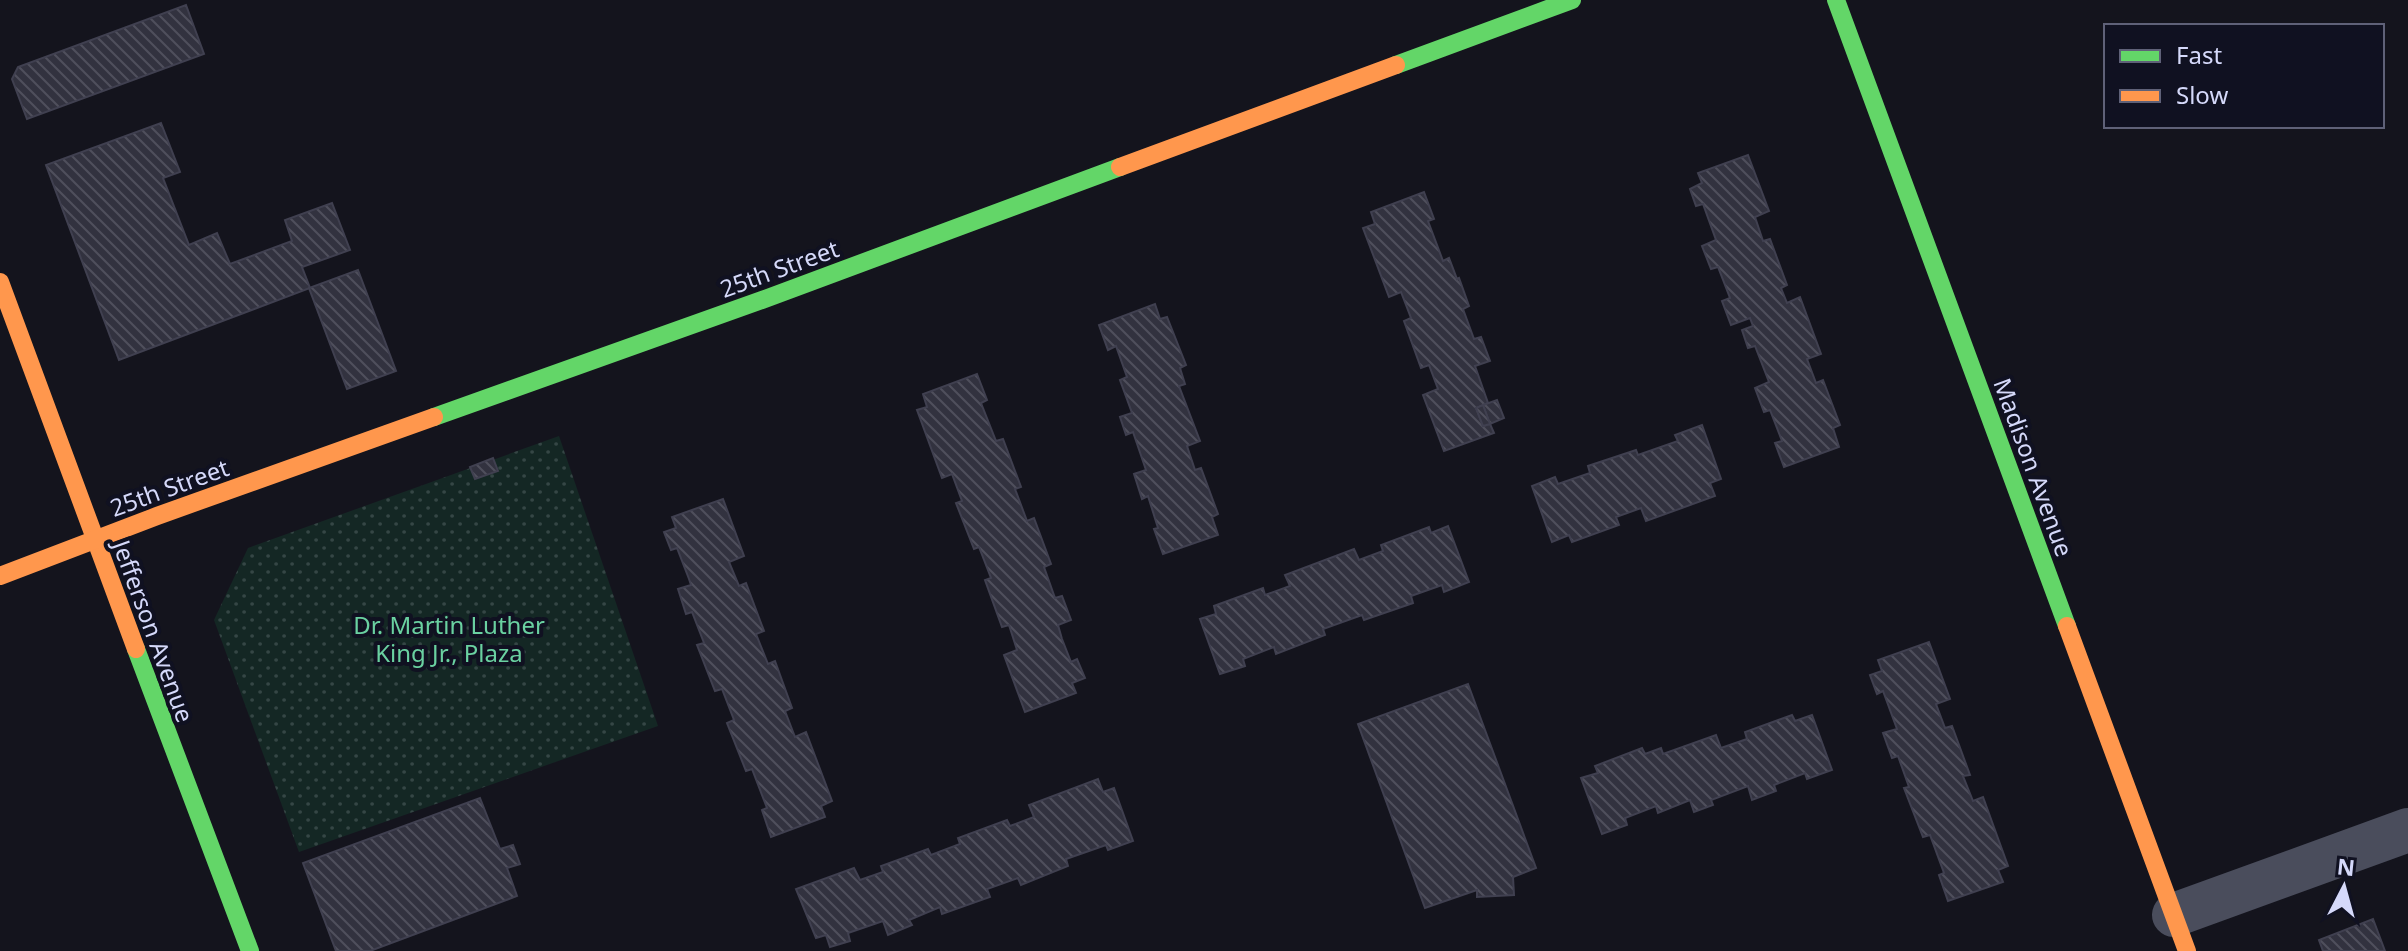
<svg xmlns="http://www.w3.org/2000/svg" width="2408" height="951" viewBox="0 0 2408 951" font-family="'Noto Sans',sans-serif">
	<style>
		.park { fill: url(#park-dots) }
		.building { fill: url(#building-back-hatch); stroke: #404050; stroke-width: 2 }
		.lines { fill: none; stroke-linecap: round; stroke-linejoin: round }
		.street { stroke: #4a4d5c; stroke-width: 44 }
		.fast { stroke: #63d668; stroke-width: 18 }
		.slow { stroke: #ff974d; stroke-width: 18 }
		.labels { text-anchor: middle; dominant-baseline: central; stroke-width: 8; stroke-linejoin: round; paint-order: stroke }
		.street-label { font-size: 24px; fill: #d5d9fa; stroke: #101121 }
		.park-label { font-size: 24px; fill: #6ad1a1; stroke: #101121 }
	</style>
	<defs>
		<pattern id="park-dots" width="8" height="8" patternUnits="userSpaceOnUse" patternTransform="scale(2)"><rect width="8" height="8" fill="#142724"/><path d="M2 2h.1M6 6h.1" fill="none" stroke="#354645" stroke-width="1.8" stroke-linecap="round"/></pattern>
		<pattern id="building-back-hatch" width="6" height="6" patternUnits="userSpaceOnUse" patternTransform="scale(2)"><rect width="6" height="6" fill="#32323f"/><path d="M-1 5l2 2M0 0l6 6M5-1l2 2" fill="none" stroke="#4f4f5c"/></pattern>
	</defs>
	<rect width="100%" height="100%" fill="#14141d"/>
	<polygon class="park" points="559,436 658,726 299,852 214,620 248,548"/>
	<g class="building">
		<polygon points="186,5 204,54 27,119 12,79 18,67"/>
		<polygon points="161,123 180,172 163,178 189,245 217,233 230,264 292,241 285,220 332,203 350,250 302,267 310,288 119,360 46,165"/>
		<polygon points="1748,155 1769,211 1755,217 1763,241 1770,239 1787,285 1781,288 1787,303 1800,297 1821,354 1807,359 1816,383 1823,380 1840,425 1833,428 1839,447 1784,467 1775,443 1782,441 1770,410 1764,412 1755,388 1769,382 1755,346 1748,348 1742,330 1753,326 1750,318 1731,325 1722,301 1730,298 1718,267 1711,269 1702,246 1716,240 1703,204 1696,206 1690,189 1702,183 1698,173"/>
		<polygon points="1424,192 1434,219 1428,221 1443,261 1449,258 1457,279 1459,278 1469,306 1463,309 1474,339 1481,337 1490,361 1475,366 1488,403 1476,408 1483,426 1490,424 1494,433 1444,451 1423,395 1438,389 1429,365 1421,368 1404,321 1411,318 1401,292 1389,297 1363,228 1375,224 1371,212"/>
		<polygon points="358,270 396,371 347,389 309,288"/>
		<polygon points="1155,304 1160,319 1167,317 1186,365 1180,368 1185,384 1179,386 1200,441 1187,446 1195,470 1201,468 1218,514 1212,517 1218,535 1163,554 1154,529 1158,528 1148,496 1142,499 1134,474 1146,470 1133,432 1126,435 1120,417 1132,413 1120,380 1127,377 1116,346 1108,350 1099,325"/>
		<polygon points="977,374 987,400 981,403 996,441 1003,439 1021,487 1015,489 1027,521 1034,518 1051,564 1044,567 1055,598 1062,596 1071,620 1058,625 1062,639 1071,662 1077,659 1085,678 1072,683 1076,693 1025,712 1004,655 1017,650 1009,625 1002,627 985,580 991,578 979,547 974,549 956,503 962,501 952,474 942,478 917,410 927,407 923,394"/>
		<polygon points="1497,400 1504,418 1490,424 1483,405"/>
		<polygon points="1483,405 1490,424 1483,426 1476,408"/>
		<polygon points="1702,425 1721,479 1710,483 1715,496 1646,521 1641,508 1616,517 1619,525 1572,542 1569,535 1552,542 1532,486 1555,477 1558,484 1590,473 1588,466 1636,450 1638,455 1678,441 1675,435"/>
		<polygon points="493,458 498,471 475,479 470,467"/>
		<polygon points="723,499 744,556 729,562 739,586 746,583 764,631 756,634 768,664 775,661 792,708 785,711 795,737 806,732 832,801 821,806 825,817 771,837 762,810 767,808 752,769 746,771 727,723 734,720 722,689 715,691 697,645 704,643 692,612 686,614 678,589 691,585 689,579 677,548 671,550 664,532 676,528 672,517"/>
		<polygon points="1448,526 1469,582 1444,592 1442,585 1411,596 1413,603 1364,620 1362,615 1323,629 1325,635 1276,654 1274,647 1243,659 1245,666 1220,674 1200,619 1216,614 1214,606 1263,588 1265,595 1290,586 1285,575 1354,549 1359,560 1383,551 1381,545 1429,527 1431,533"/>
		<polygon points="1929,642 1950,699 1936,704 1945,728 1952,726 1970,775 1963,776 1973,801 1983,797 2008,866 1998,870 2003,882 1948,901 1939,875 1944,873 1930,835 1923,837 1904,788 1909,787 1898,756 1892,758 1883,733 1897,729 1883,691 1877,694 1870,675 1882,671 1878,660"/>
		<polygon points="1468,684 1536,868 1513,877 1514,895 1477,897 1477,890 1425,908 1358,724"/>
		<polygon points="1792,715 1795,721 1812,715 1832,770 1807,779 1805,773 1774,785 1776,791 1752,800 1748,786 1711,800 1713,805 1694,812 1690,800 1658,813 1656,806 1625,818 1627,825 1602,834 1581,778 1598,773 1595,766 1642,748 1645,754 1661,748 1663,754 1716,735 1721,748 1747,739 1745,732"/>
		<polygon points="1098,779 1103,792 1114,788 1133,841 1108,850 1106,845 1066,859 1068,866 1021,885 1018,878 987,889 990,897 942,914 940,907 909,920 912,925 888,935 883,921 848,933 850,941 830,947 826,935 816,938 796,889 854,868 860,880 883,872 881,866 928,849 931,855 960,844 958,838 1007,820 1010,826 1034,817 1029,805"/>
		<polygon points="480,798 500,849 513,845 520,864 507,868 517,896 370,951 336,951 303,863"/>
		<polygon points="2373,919 2385,951 2323,951 2319,940"/>
	</g>
	<g class="lines">
		<polyline class="street" points="2174,915 2408,830"/>
		<g class="fast">
			<polyline points="1836,0 2067,626"/>
			<polyline points="1396,65 1572,0"/>
			<polyline points="434,417 762,300 1120,167"/>
			<polyline points="136,649 250,951"/>
		</g>
		<g class="slow">
			<polyline points="1120,167 1396,65"/>
			<polyline points="0,282 136,649"/>
			<polyline points="0,576 157,516 434,417"/>
			<polyline points="2067,626 2187,951"/>
		</g>
	</g>
	<g class="labels">
		<g class="street-label">
			<text transform="translate(779 268) rotate(-20)">25th Street</text>
			<text transform="translate(2034 467) rotate(70)">Madison Avenue</text>
			<text transform="translate(169 487) rotate(-20)">25th Street</text>
			<text transform="translate(154 631) rotate(70)">Jefferson Avenue</text>
		</g>
		<g class="park-label">
			<text x="449" y="624">Dr. Martin Luther<tspan x="449" dy="28">King Jr., Plaza</tspan></text>
		</g>
	</g>
	<rect x="2104" y="24" width="280" height="104" fill="#101121" stroke="#5f6178" stroke-width="2"/>
	<rect x="2120" y="50" width="40" height="12" fill="#63d668" stroke="#5f6178" stroke-width="2"/>
	<text x="2176" y="64" font-size="24" fill="#d5d9fa">Fast</text>
	<rect x="2120" y="90" width="40" height="12" fill="#ff974d" stroke="#5f6178" stroke-width="2"/>
	<text x="2176" y="104" font-size="24" fill="#d5d9fa">Slow</text>
	<g transform="translate(2344 887) rotate(6)" stroke="#101121" stroke-width="6" paint-order="stroke">
	<path d="M0-6L14 30L0 20L-14 30Z" fill="#d5d9fa"/>
	<text y="-12" font-size="22" font-weight="bold" text-anchor="middle" fill="#d5d9fa">N</text>
	</g>
</svg>
